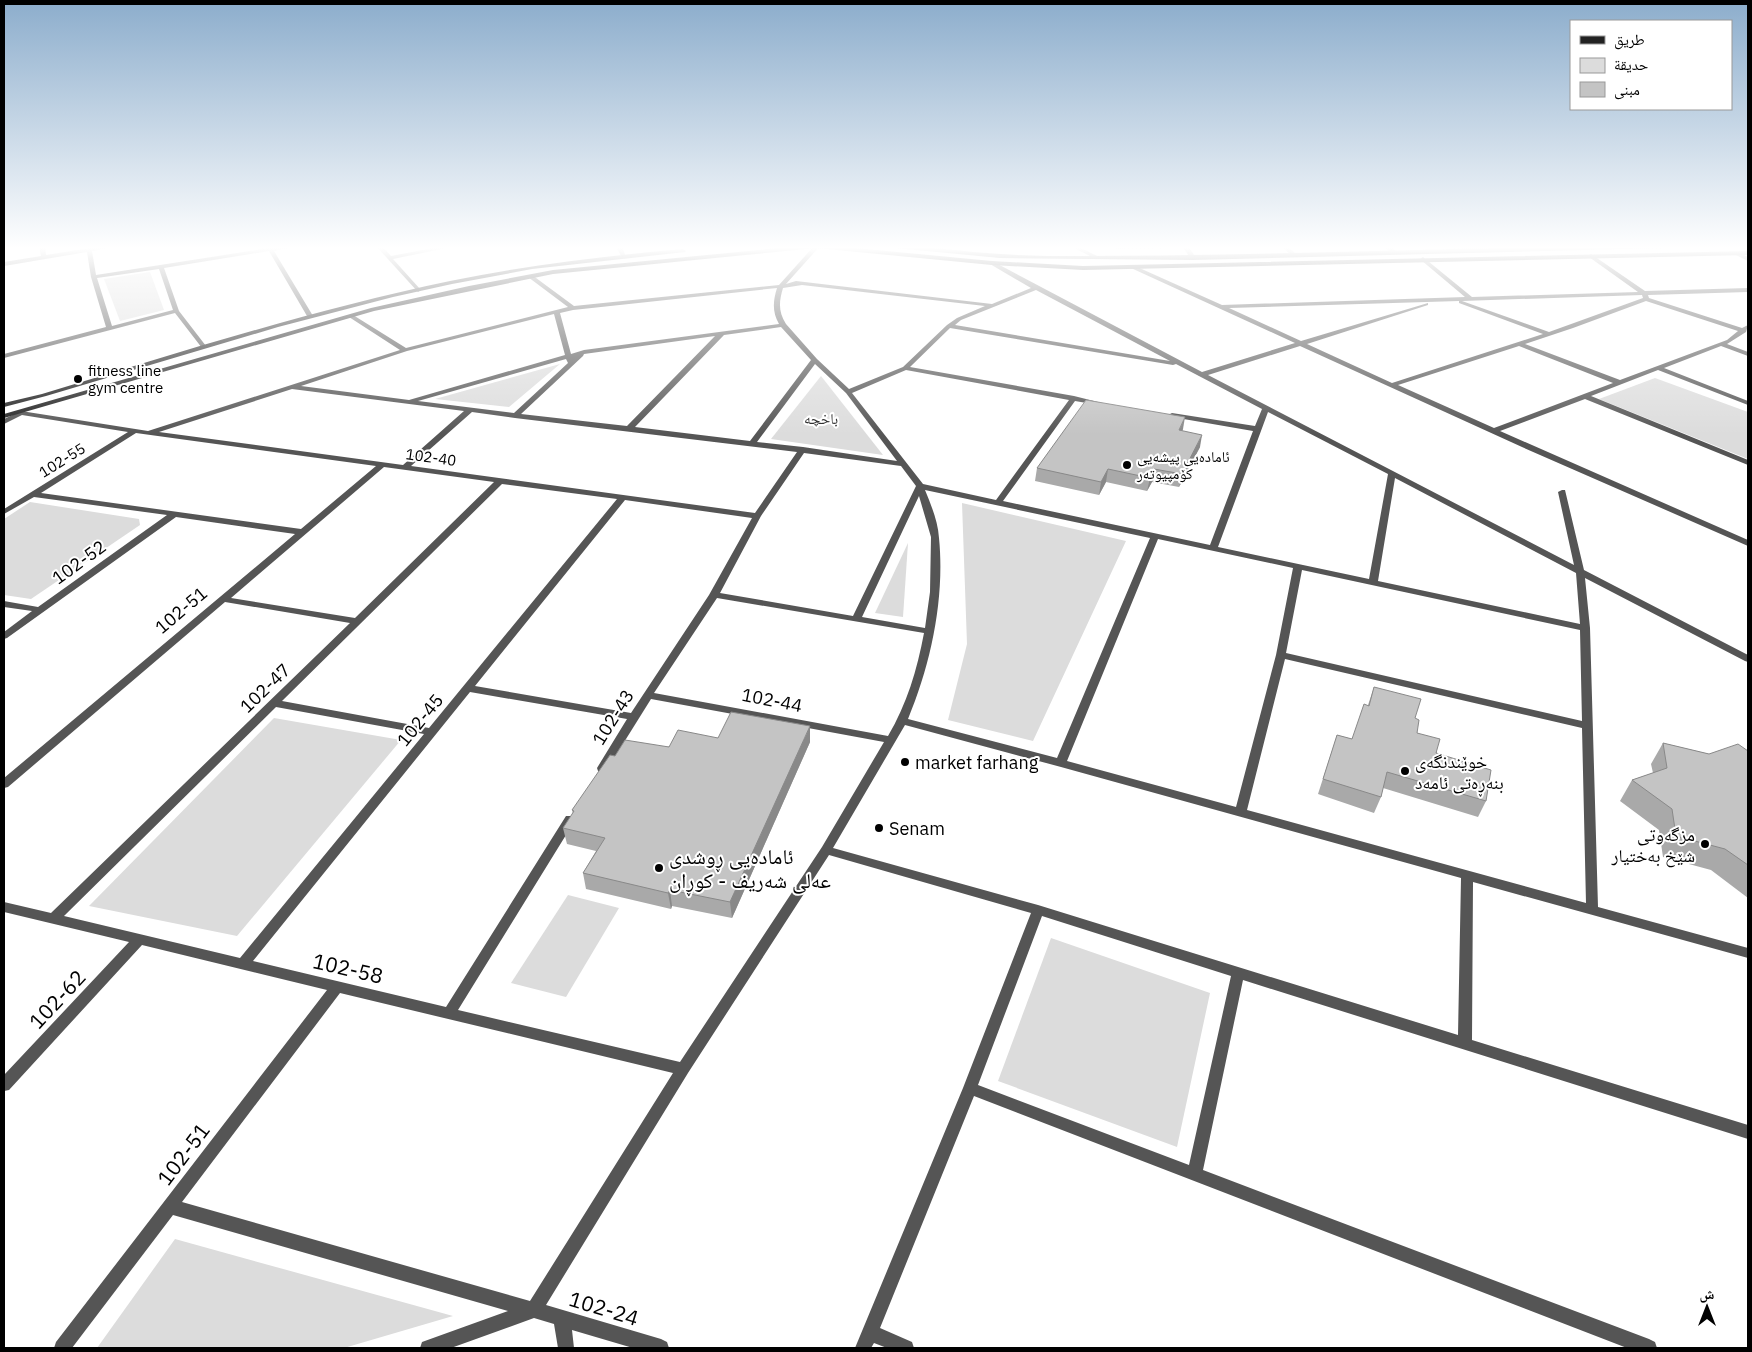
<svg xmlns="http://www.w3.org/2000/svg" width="1752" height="1352" viewBox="0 0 1752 1352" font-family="'IBM Plex Sans','Noto Naskh Arabic',sans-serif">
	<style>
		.green { fill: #dcdcdc }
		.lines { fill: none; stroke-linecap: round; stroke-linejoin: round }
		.minor { fill: #555; fill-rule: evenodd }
		.secondary { fill: #222; fill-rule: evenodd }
		.wall { fill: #a9a9a9 }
		.shaded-wall { fill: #898989 }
		.building { fill: #c4c4c4; stroke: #898989 }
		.poi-dot { fill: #000; stroke: #fff; stroke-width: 2 }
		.labels { text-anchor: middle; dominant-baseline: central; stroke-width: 4; stroke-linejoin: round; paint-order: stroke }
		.far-poi-label { font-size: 15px; fill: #000; stroke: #fff; text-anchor: start }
		.far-park-label { font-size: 15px; fill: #333; stroke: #fff }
		.far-street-label { font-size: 15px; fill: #000; stroke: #fff }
		.street-label { font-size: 18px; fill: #000; stroke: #fff }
		.poi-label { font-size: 18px; fill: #000; stroke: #fff; text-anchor: start }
		.near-poi-label { font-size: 21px; fill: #000; stroke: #fff; text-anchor: start }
		.near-street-label { font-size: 21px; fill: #000; stroke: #fff }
	</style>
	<rect width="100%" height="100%" fill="#fff"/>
	<g class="green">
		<polygon points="150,272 164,310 120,321 104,279"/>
		<polygon points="560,364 509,407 435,399"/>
		<polygon points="821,376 883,455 771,439"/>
		<polygon points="1655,378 1748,412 1748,459 1599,399"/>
		<polygon points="30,502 139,519 140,525 31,599 4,595 4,519"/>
		<polygon points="962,503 1126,541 1033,741 948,720 967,644"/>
		<polygon points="908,543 903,617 875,613"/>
		<polygon points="274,718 401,740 237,936 89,906"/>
		<polygon points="568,895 619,908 566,997 511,983"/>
		<polygon points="1051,938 1210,993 1177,1147 998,1081"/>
		<polygon points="175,1239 453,1316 344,1348 97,1348"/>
	</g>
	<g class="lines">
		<g class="minor">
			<path d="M 39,246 L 45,246 L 46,255 L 103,246 L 116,246 L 92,251 L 96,275 L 282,246 L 296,246 L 274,251 L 313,316 L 310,318 L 307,316 L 269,251 L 164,268 L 179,311 L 206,346 L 206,348 L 202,348 L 175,313 L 4,358 L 4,354 L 106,327 L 91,277 L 87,252 L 4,266 L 4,262 L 41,256 ZM 159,269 L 173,310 L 112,326 L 97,278 Z"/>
			<polygon points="376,246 382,246 391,256 444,246 456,246 393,259 420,289 421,290 418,292"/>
			<polygon points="616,246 622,246 626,258 622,258"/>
			<path d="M 814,246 L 820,246 L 786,284 L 796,281 L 992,304 L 1031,288 L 990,264 L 990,262 L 992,261 L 1202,372 L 1295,343 L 1131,268 L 1131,266 L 1135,266 L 1222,305 L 1465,297 L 1421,260 L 1420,259 L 1423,257 L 1472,297 L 1638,292 L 1589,257 L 1589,255 L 1591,254 L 1645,291 L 1748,288 L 1748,292 L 1648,295 L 1649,298 L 1742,328 L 1748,325 L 1746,332 L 1727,344 L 1748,352 L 1748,356 L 1721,346 L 1664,368 L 1748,401 L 1748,405 L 1658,370 L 1591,396 L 1748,460 L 1748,465 L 1585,399 L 1500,431 L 1748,540 L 1748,546 L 1522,447 L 1300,346 L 1208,375 L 1574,565 L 1558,492 L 1562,490 L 1565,490 L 1584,570 L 1748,655 L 1748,662 L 1745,661 L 1585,578 L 1590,628 L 1598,907 L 1748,948 L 1748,958 L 1473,882 L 1472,1040 L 1748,1125 L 1748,1139 L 1243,980 L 1203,1170 L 1649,1339 L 1655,1342 L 1657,1348 L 1627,1348 L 974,1096 L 880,1328 L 912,1342 L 914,1348 L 887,1348 L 874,1343 L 871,1348 L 855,1348 L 963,1088 L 1031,913 L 829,855 L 688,1073 L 546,1305 L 661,1339 L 667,1342 L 669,1348 L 633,1348 L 572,1330 L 574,1348 L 558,1348 L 554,1324 L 534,1318 L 451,1348 L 420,1348 L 422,1342 L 508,1311 L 173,1215 L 72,1348 L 54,1348 L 56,1342 L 327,990 L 142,945 L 9,1090 L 4,1091 L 4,1075 L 129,942 L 4,912 L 4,902 L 51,913 L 350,623 L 225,602 L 8,787 L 4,788 L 4,778 L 295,534 L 176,517 L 7,638 L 4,639 L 4,632 L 32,611 L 4,607 L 4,601 L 38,607 L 167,515 L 34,497 L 4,514 L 4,509 L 128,432 L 22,415 L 4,424 L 4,419 L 21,411 L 148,431 L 400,350 L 349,317 L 349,315 L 353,315 L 406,348 L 568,307 L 528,277 L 528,275 L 532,275 L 574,306 L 779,285 ZM 802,285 L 985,306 L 957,318 L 947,325 L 903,367 L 849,389 L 817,359 L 786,324 C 778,312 779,301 783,288 ZM 777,288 C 773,301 772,312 779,324 L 584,350 L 571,354 L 560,313 L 573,310 ZM 1036,290 L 1170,361 L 955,325 L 961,320 ZM 1642,295 L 1643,298 L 1549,332 L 1462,301 ZM 1459,301 L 1459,303 L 1543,334 L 1392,383 L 1307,344 L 1428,305 L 1428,303 L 1301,341 L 1229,308 ZM 1646,301 L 1738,331 L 1727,340 L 1620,380 L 1525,344 L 1573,328 ZM 554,314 L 565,355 L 409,400 L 301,386 L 407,351 ZM 781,327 L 811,360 L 750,441 L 635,427 L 724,335 ZM 950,328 L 1173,365 L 1176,364 L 1262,409 L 1255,426 L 1172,413 L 1168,415 L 1172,417 L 1253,431 L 1210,545 L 1003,501 L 1075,401 L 1098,405 L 1102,403 L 1074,396 L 910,367 ZM 715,336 L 627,426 L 521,414 L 583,356 L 584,354 ZM 1519,346 L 1613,383 L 1494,428 L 1398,385 ZM 566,359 L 568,363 L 514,413 L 418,401 ZM 815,364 L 846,393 L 897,461 L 803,447 L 757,442 ZM 906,370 L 1069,400 L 996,500 L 923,484 L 852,393 ZM 292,389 L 464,411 L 403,465 L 159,432 ZM 472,412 L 515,418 L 797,452 L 755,513 L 411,466 ZM 1268,412 L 1388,474 L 1369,579 L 1218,547 ZM 136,433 L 376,466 L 301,529 L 41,493 ZM 804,453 L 901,466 L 916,486 L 853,616 L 720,593 L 761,516 ZM 384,467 L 494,482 L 355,618 L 231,598 ZM 1395,478 L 1576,573 L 1580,624 L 1378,581 ZM 502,484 L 617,499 L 429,728 L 282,701 ZM 925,490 L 1150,538 L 1057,758 L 908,719 C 931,664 945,598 939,538 C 938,521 931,505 925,490 ZM 919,496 L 931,537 L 930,592 L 925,628 L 862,617 ZM 625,500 L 752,518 L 709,595 L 631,713 L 475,686 ZM 1158,539 L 1293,568 L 1276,655 L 1236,807 L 1067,761 ZM 1302,570 L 1580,630 L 1582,721 L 1286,653 ZM 717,598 L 924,633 C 917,670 907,704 888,736 L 654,693 ZM 1285,659 L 1582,728 L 1586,903 L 1247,810 ZM 470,692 L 627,719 L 597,768 L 598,771 L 606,771 L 651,699 L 884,742 L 822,847 L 680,1062 L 458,1010 L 574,822 L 576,819 L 574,816 L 566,816 L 446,1007 L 253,961 ZM 276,707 L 424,734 L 240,958 L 64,916 ZM 905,725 L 1061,767 L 1461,878 L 1458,1035 L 1038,905 L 833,848 ZM 1042,916 L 1231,976 L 1189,1165 L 978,1085 ZM 340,993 L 673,1073 L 530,1301 L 182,1202 Z"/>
			<polygon points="1070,246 1077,246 1101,258 1096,259"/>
			<polygon points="1182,246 1188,246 1196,258 1195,259 1191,259"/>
			<polygon points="1281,246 1287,246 1296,254 1291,255"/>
			<polygon points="1383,246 1390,246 1396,251 1391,252"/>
			<polygon points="1734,252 1738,252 1748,257 1748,261 1734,254"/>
		</g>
		<g class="secondary">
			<polygon points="799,246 834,246 992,261 1083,266 1748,251 1748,255 1083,270 992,265 816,248 553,274 374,311 4,418 4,414 371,308 469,286 553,270"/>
			<path d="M 892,246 C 929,246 964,252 1001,254 C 1026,256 1053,256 1078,256 C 1274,256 1469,246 1665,246 L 1662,248 L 1193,260 L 1000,258 L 895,248 Z"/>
			<path d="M 683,249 L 686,251 L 685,252 L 532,269 L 452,284 L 393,297 L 278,327 L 46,396 L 4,407 L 4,403 L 42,394 C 177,353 312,310 450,281 C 527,265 605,256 683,249 Z"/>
		</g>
	</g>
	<g class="wall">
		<polygon points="1115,246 1167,246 1167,248 1117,249"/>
		<polygon points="1183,429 1182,431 1200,447 1179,487 1152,482 1147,491 1106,482 1099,495 1035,481 1037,468"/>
		<polygon points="1374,687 1415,718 1417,733 1486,801 1478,817 1383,788 1381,797 1374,813 1318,794 1337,735 1352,739 1368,705"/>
		<polygon points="718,738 810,742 732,918 672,906 671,909 586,889 583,873 596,851 567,844 563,828 573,814 572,810 615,756"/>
		<polygon points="1663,743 1709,754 1748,751 1748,898 1711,870 1663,857 1659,830 1620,801 1632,780 1653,773 1651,764"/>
	</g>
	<g class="shaded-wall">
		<polygon points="1185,417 1183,429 1177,443 1179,430"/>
		<polygon points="1202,435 1200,447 1179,487 1182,474"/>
		<polygon points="1108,469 1106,482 1099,495 1101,482"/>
		<polygon points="1154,469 1152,482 1147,491 1150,478"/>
		<polygon points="810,726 810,742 732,918 730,902"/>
		<polygon points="670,890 672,906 671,909 668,893"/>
	</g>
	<g class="building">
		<polygon points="1086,400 1185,417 1179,430 1202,435 1182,474 1154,469 1150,478 1108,469 1101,482 1037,468"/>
		<polygon points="1374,687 1421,699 1415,718 1419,720 1417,733 1440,739 1436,753 1491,770 1486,801 1387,772 1381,797 1323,779 1337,735 1352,739 1364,704 1369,706"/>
		<polygon points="731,712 810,726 730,902 670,890 668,893 583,873 605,838 563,828 574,811 572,810 610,755 615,756 625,740 669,747 678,730 718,738"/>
		<polygon points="1663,743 1709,754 1738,744 1748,751 1748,865 1725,849 1676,836 1672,809 1632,780 1667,768"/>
	</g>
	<linearGradient id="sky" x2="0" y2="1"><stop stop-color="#8cadcc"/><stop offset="0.57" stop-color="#fff"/><stop offset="1" stop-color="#fff" stop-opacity="0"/></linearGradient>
	<rect width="1752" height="435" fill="url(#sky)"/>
	<g class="poi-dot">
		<circle cx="78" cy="379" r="5"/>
		<circle cx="1127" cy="465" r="5"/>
		<circle cx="905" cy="762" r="5"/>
		<circle cx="1405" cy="771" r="5"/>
		<circle cx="879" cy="828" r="5"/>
		<circle cx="1705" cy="844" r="5"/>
		<circle cx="659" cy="868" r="5"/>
	</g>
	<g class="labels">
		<g class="far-poi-label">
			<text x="88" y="370">fitness line<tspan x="88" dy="17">gym centre</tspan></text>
			<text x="1137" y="456">ئامادەیی پیشەیی<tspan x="1137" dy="17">کۆمپیوتەر</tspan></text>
		</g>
		<g class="far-park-label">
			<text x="821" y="418">باخچە</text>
		</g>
		<g class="far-street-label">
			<text transform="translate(431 457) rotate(8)">102-40</text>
			<text transform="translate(62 460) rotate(-32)">102-55</text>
		</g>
		<g class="street-label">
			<text transform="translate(79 562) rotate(-36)">102-52</text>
			<text transform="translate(181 610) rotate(-40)">102-51</text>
			<text transform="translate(265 688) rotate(-44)">102-47</text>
			<text transform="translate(772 700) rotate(11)">102-44</text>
			<text transform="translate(613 717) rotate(-58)">102-43</text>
			<text transform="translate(420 720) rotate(-51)">102-45</text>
		</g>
		<g class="poi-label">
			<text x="1415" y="761">خوێندنگەی<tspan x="1415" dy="21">بنەڕەتی ئامەد</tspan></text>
			<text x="915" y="762">market farhang</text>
			<text x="889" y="828">Senam</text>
			<text x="1695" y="834" text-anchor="end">مزگەوتی<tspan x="1695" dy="21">شێخ بەختیار</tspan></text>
		</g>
		<g class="near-poi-label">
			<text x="669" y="856">ئامادەیی ڕوشدی<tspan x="669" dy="24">عەلی شەریف - کوڕان</tspan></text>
		</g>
		<g class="near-street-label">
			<text transform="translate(348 968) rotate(13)">102-58</text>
			<text transform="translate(57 999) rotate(-47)">102-62</text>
			<text transform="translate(183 1154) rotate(-53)">102-51</text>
			<text transform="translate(604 1308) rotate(17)">102-24</text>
		</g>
	</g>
	<rect width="1752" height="1352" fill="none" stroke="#000000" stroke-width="10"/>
	<rect x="1570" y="20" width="162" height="90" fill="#ffffff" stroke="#999999"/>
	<rect x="1580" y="36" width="25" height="8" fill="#222222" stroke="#999999"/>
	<text x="1614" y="45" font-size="15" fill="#000000">طريق</text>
	<rect x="1580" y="58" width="25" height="15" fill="#dcdcdc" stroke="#999999"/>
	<text x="1614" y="70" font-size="15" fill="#000000">حديقة</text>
	<rect x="1580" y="82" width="25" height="15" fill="#c4c4c4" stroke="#999999"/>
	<text x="1614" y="95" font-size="15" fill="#000000">مبنى</text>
	<g transform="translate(1707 1307)" stroke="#ffffff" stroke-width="4" paint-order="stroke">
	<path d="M0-4L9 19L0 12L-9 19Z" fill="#000000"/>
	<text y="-8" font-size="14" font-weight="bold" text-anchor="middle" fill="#000000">ش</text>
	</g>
</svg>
